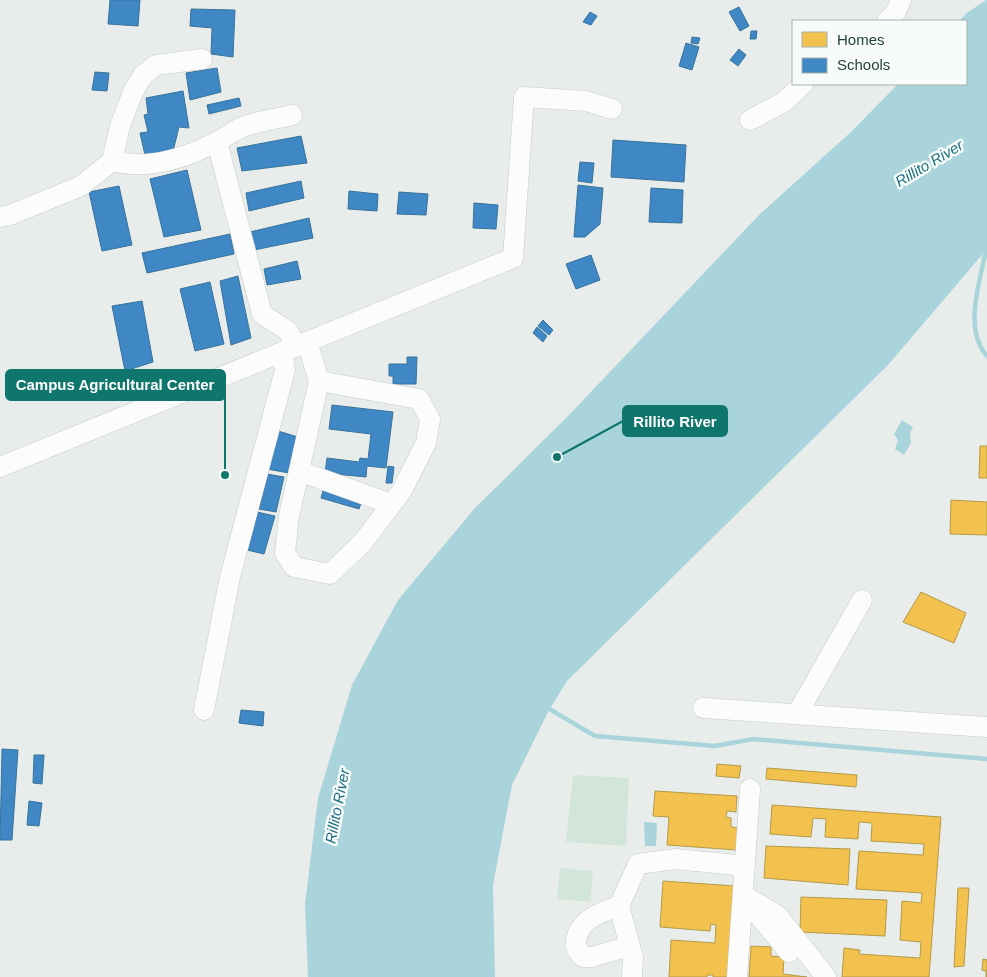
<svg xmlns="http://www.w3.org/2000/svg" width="987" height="977" viewBox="0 0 987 977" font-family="Helvetica,sans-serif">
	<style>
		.green { fill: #d1e6d8 }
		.water { fill: #a9d4db }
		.homes { fill: #f2c14e; stroke: #b49b48 }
		.schools { fill: #3f88c5; stroke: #37739b }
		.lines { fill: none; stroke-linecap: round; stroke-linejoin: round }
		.stream { stroke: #a9d4db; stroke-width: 4.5 }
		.minor-casing { stroke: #c5cac8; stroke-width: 21 }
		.minor { stroke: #fcfcfc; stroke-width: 20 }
		.labels { text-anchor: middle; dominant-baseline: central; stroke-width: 5; stroke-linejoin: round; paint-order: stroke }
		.water-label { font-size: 15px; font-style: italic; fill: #1c6f80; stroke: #f7fbf9 }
		.leader { fill: none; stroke: #0f766e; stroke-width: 2 }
		.callout-dot { fill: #0f766e; stroke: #f7fbf9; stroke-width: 2 }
		.callout { fill: #0f766e; stroke: #0f766e; stroke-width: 2 }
		.callout-label { font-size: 15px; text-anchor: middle; font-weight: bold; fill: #fff }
	</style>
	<rect width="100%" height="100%" fill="#e8edeb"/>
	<g class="green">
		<polygon points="573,775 629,778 626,846 566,842"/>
		<polygon points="560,868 593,871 590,902 557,899"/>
	</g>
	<g class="water">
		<polygon points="986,0 987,0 987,249 888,365 567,681 549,710 512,785 493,885 495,977 308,977 305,904 318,798 352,685 398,600 475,508 568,416 759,215 852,131 898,84 966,84 966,21 959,21 967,13"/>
		<polygon points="902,420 913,427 910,433 911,443 904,455 895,449 898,440 894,434"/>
		<polygon points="644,822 657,823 656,846 645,846"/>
	</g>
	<g class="homes">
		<polygon points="980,446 987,446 987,478 979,478"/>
		<polygon points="951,500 987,502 987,535 950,534"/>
		<polygon points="921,592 966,613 954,643 903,622"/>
		<polygon points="717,764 741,766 739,778 716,776"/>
		<polygon points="767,768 857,775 856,787 766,779"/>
		<polygon points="655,791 737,796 736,812 727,811 726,817 731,818 731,827 738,828 737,850 667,845 669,817 653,816"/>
		<polygon points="772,805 941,817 929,977 842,977 844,948 860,950 859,954 920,958 921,942 900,940 902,901 921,903 922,893 856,889 859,851 923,855 924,844 871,841 872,823 859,822 858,839 825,837 826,819 813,818 811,837 770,834"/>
		<polygon points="766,846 850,849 848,885 764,878"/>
		<polygon points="663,881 735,886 729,977 713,977 713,975 707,975 707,977 669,977 671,940 715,943 716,925 711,924 710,931 660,927"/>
		<polygon points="958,888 969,888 964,966 954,967"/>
		<polygon points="801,897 887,900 885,936 800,932"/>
		<polygon points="751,946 771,947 771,956 784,957 783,974 807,977 749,977"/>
		<polygon points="983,959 987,960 987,977 986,977 986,971 982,970"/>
	</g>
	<g class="schools">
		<polygon points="110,0 140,0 138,26 108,24"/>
		<polygon points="739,7 749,26 740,31 729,12"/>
		<polygon points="191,9 235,10 233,57 211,54 212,28 190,26"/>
		<polygon points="590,12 597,16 591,25 583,22"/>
		<polygon points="751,31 757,31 756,39 750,39"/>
		<polygon points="692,37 700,38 698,44 691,43"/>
		<polygon points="686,43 699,47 692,70 679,66"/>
		<polygon points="739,49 746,55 738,66 730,60"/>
		<polygon points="217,68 221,92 190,100 186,73"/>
		<polygon points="95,72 109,73 107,91 92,90"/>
		<polygon points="183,91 189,128 179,127 173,151 145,155 140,133 148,132 144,115 148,114 146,98"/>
		<polygon points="239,98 241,106 209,114 207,105"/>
		<polygon points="301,136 307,163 242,171 237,148"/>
		<polygon points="613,140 686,145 684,182 611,177"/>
		<polygon points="580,162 594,163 592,183 578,181"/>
		<polygon points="187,170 201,230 164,237 150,179"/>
		<polygon points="301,181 304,198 249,211 246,193"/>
		<polygon points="578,185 603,188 600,224 585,237 574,237"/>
		<polygon points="119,186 132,245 102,251 89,192"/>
		<polygon points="651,188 683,190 682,223 649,222"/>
		<polygon points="349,191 378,194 377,211 348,209"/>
		<polygon points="399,192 428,194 426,215 397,214"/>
		<polygon points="474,203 498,205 496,229 473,228"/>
		<polygon points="309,218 313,238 254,250 250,232"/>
		<polygon points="230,234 234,254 147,273 142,253"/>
		<polygon points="591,255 600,280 576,289 566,264"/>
		<polygon points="297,261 301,279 267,285 264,269"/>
		<polygon points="238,276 251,338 231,345 220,281"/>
		<polygon points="210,282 224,344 195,351 180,289"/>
		<polygon points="142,301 153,362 125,371 112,306"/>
		<polygon points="543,320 553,330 549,335 538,326"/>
		<polygon points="537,327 547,336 543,342 533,333"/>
		<polygon points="407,357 417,357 416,384 393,384 393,376 389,376 389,364 407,364"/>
		<polygon points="332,405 393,412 386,468 367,466 366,477 325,473 327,458 359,462 360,458 368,459 371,434 329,429"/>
		<polygon points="278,431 298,437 289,473 267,469"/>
		<polygon points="388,466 394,467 392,483 386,483"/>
		<polygon points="267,474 284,477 276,512 259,509"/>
		<polygon points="324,487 346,493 344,498 361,503 359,509 321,498"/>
		<polygon points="257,512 275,516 264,554 247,550"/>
		<polygon points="241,710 264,712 263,726 239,723"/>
		<polygon points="2,749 18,750 12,840 0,840"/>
		<polygon points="34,755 44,755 42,784 33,783"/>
		<polygon points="29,801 42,803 39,826 27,825"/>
	</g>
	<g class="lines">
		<g class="stream">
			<path d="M 984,244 L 986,250 C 980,281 963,330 987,356"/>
			<polyline points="546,707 595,736 715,746 753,739 987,759"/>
		</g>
		<defs>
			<g id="minor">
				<polyline points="887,21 895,13 901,0"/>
				<polyline points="750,120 784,102 803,84"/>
				<polyline points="217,142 262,314 288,331 296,346"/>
				<path d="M 112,161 C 148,170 184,159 216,142 C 225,138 234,130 243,127 C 258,121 276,119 292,115"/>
				<polyline points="0,217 10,215 81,186 112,161 120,126 133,92 143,75 156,65 202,59"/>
				<polyline points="307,342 319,381 289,516 285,553 294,567 330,574 363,542 401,492 426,443 430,419 419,399 319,381"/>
				<polyline points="0,467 513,258 524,97 586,101 612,109"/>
				<polyline points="299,471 391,504"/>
				<polyline points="703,708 987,727"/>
				<polyline points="204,710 230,577 285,370 282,352"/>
				<polyline points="797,714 862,600"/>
				<polyline points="743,895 777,915 826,977"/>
				<polyline points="750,905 789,952"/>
				<polyline points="619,906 638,864 676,859 745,866"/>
				<path d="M 619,906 C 610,909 601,912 593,917 C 578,926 569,944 583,957 L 592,957 L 629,946"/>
				<polyline points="619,906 633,957 632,977"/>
				<polyline points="737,977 750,789"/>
			</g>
		</defs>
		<use href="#minor" class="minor-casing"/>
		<use href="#minor" class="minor"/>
	</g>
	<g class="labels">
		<g class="water-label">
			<text transform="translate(929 163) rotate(-31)">Rillito River</text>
			<text transform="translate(337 806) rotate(-79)">Rillito River</text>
		</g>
	</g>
	<path class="leader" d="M225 475L225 385M557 457L623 421"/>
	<g class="callout-dot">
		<circle cx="225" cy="475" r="5"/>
		<circle cx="557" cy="457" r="5"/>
	</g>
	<g class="callout">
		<rect x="6" y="370" width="219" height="30" rx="5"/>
		<rect x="623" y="406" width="104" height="30" rx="5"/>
	</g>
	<g class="callout-label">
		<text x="115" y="390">Campus Agricultural Center</text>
		<text x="675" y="427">Rillito River</text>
	</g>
	<rect x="792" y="20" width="175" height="65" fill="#f7fbf9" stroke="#a3b1ad"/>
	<rect x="802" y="32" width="25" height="15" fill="#f2c14e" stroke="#a3b1ad"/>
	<text x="837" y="45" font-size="15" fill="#24423a">Homes</text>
	<rect x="802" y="58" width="25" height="15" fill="#3f88c5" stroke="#a3b1ad"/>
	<text x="837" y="70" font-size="15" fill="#24423a">Schools</text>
</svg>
